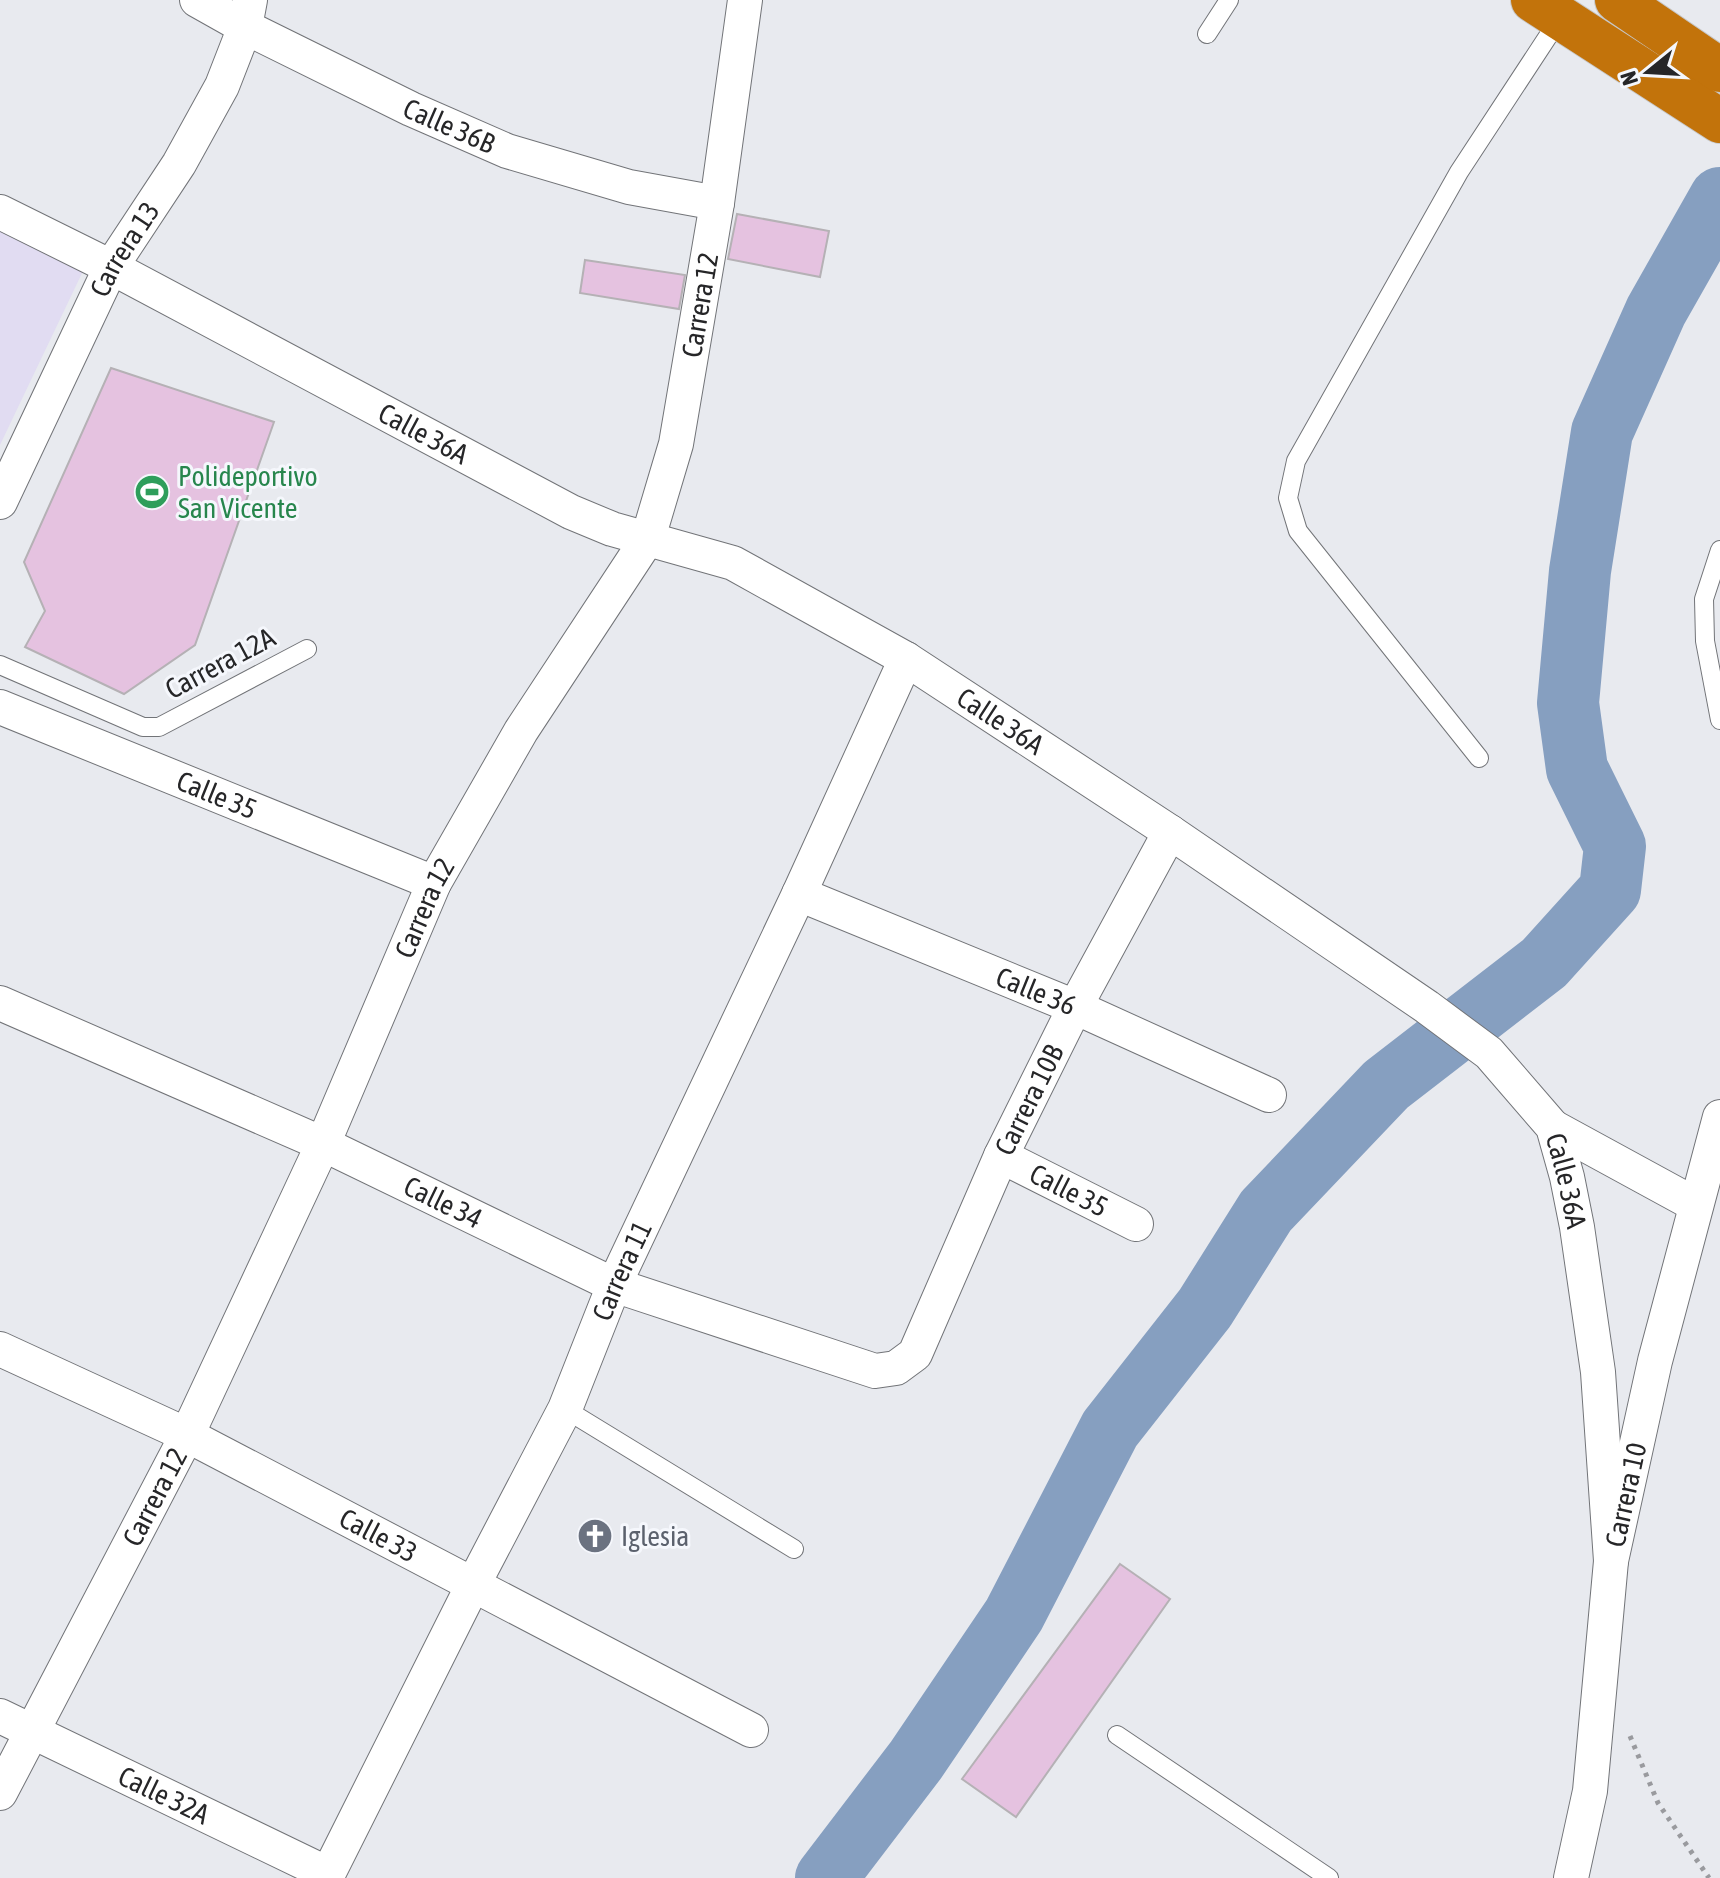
<svg xmlns="http://www.w3.org/2000/svg" width="1720" height="1878" viewBox="0 0 1720 1878" font-family="'Asap Condensed',sans-serif">
	<style>
		.education { fill: #e1dcf2 }
		.lines { fill: none; stroke-linecap: round; stroke-linejoin: round }
		.river { stroke: #869fc0; stroke-width: 62 }
		.building { fill: #e5c2e0; stroke: #b5b1b5; stroke-width: 2 }
		.lane-casing { stroke: #727478; stroke-width: 20 }
		.street-casing { stroke: #727478; stroke-width: 36 }
		.highway-casing { stroke: #c7c7c7; stroke-width: 46 }
		.path { stroke: #999a9e; stroke-width: 5; stroke-dasharray: 4 6; stroke-linecap: butt }
		.lane { stroke: #fff; stroke-width: 18 }
		.street { stroke: #fff; stroke-width: 34 }
		.highway { stroke: #c2730b; stroke-width: 44 }
		.labels { text-anchor: middle; dominant-baseline: central; stroke-width: 6; stroke-linejoin: round; paint-order: stroke }
		.street-label { font-size: 28px; fill: #262628; stroke: #f5f7fc }
		.leisure-label { font-size: 28px; fill: #27864d; stroke: #f5f7fc; text-anchor: start }
		.worship-label { font-size: 28px; fill: #5b616d; stroke: #f5f7fc; text-anchor: start }
	</style>
	<rect width="100%" height="100%" fill="#e8eaef"/>
	<polygon class="education" points="0,231 84,269 0,445"/>
	<g class="lines">
		<polyline class="river" points="826,1878 916,1760 1014,1615 1110,1429 1205,1308 1266,1211 1386,1085 1544,963 1610,890 1615,846 1577,769 1568,703 1580,571 1602,432 1656,311 1720,198"/>
	</g>
	<g class="building">
		<polygon points="737,214 829,231 820,277 728,259"/>
		<polygon points="585,260 685,275 679,309 580,293"/>
		<polygon points="111,368 274,422 195,645 124,694 25,647 45,611 24,562"/>
		<polygon points="1120,1564 1170,1599 1016,1817 962,1779"/>
	</g>
	<g class="lines">
		<defs>
			<g id="lane">
				<polyline points="1207,34 1229,0"/>
				<polyline points="1720,550 1704,599 1705,641 1720,720"/>
				<polyline points="0,665 143,727 159,727 307,649"/>
				<polyline points="1479,758 1298,531 1288,498 1296,461 1459,172 1560,18"/>
				<polyline points="565,1409 794,1549"/>
				<polyline points="1117,1735 1329,1878"/>
			</g>
			<g id="street">
				<path id="s1" d="M 197,0 L 245,27 L 411,109 L 507,151 L 629,187 L 717,203"/>
				<path id="s2" d="M 0,212 L 111,267 L 571,512 L 612,529 L 733,563 L 906,659 L 1170,832 L 1427,1007 L 1489,1053 L 1553,1127 L 1567,1177 L 1577,1227 L 1598,1372 L 1611,1561"/>
				<path id="s3" d="M 0,502 L 111,267 L 179,164 L 222,86 L 245,27 L 250,0"/>
				<path id="s4" d="M 0,707 L 434,883"/>
				<path id="s5" d="M 799,894 L 1075,1007 L 1269,1095"/>
				<path id="s6" d="M 0,1003 L 323,1144 L 614,1285 L 875,1371 L 896,1368 L 915,1354 L 1001,1156 L 1075,1007 L 1170,832"/>
				<polyline points="1553,1127 1696,1205"/>
				<path id="s7" d="M 1001,1156 L 1136,1224"/>
				<path id="s8" d="M 0,1349 L 187,1435 L 751,1730"/>
				<path id="s9" d="M 0,1716 L 328,1874"/>
				<path id="s10" d="M 0,1793 L 187,1435 L 323,1144 L 434,883 L 521,731 L 648,538 L 676,444 L 717,203 L 745,0"/>
				<path id="s11" d="M 326,1878 L 474,1583 L 565,1409 L 614,1285 L 799,894 L 906,659"/>
				<path id="s12" d="M 1571,1878 L 1590,1791 L 1611,1561 L 1655,1361 L 1720,1117"/>
			</g>
			<g id="highway">
				<polyline points="1533,0 1720,121"/>
				<polyline points="1617,0 1720,70"/>
			</g>
		</defs>
		<use href="#lane" class="lane-casing"/>
		<use href="#street" class="street-casing"/>
		<use href="#highway" class="highway-casing"/>
		<polyline class="path" points="1630,1736 1658,1803 1709,1878"/>
		<use href="#lane" class="lane"/>
		<use href="#street" class="street"/>
		<use href="#highway" class="highway"/>
	</g>
	<defs>
		<symbol id="stadium-disc" viewBox="-11 -11 22 22"><circle r="9.5" fill="#2e9e5b" stroke="#f5f7fc"/><path d="M0-5a6.5 5 0 1 0 0 10a6.5 5 0 1 0 0-10ZM-3.5-1.8h7v3.6h-7Z" fill="#fff"/></symbol>
		<symbol id="church-disc" viewBox="-11 -11 22 22"><circle r="9.5" fill="#6b7280" stroke="#f5f7fc"/><path d="M-1.2-6h2.4v3.5h3.3v2.4h-3.3V6h-2.4V-.1h-3.3v-2.4h3.3Z" fill="#fff"/></symbol>
	</defs>
	<g fill-rule="evenodd">
		<use href="#stadium-disc" x="132" y="472" width="40" height="40"/>
		<use href="#church-disc" x="575" y="1516" width="40" height="40"/>
	</g>
	<g class="labels">
		<g class="street-label">
			<text stroke="none"><textPath href="#s1" startOffset="282">Calle 36B</textPath></text>
			<text stroke="none"><textPath href="#s3" startOffset="282">Carrera 13</textPath></text>
			<text stroke="none"><textPath href="#s10" startOffset="1654">Carrera 12</textPath></text>
			<text stroke="none"><textPath href="#s2" startOffset="478">Calle 36A</textPath></text>
			<text transform="translate(220 663) rotate(-28)">Carrera 12A</text>
			<text stroke="none"><textPath href="#s2" startOffset="1126">Calle 36A</textPath></text>
			<text stroke="none"><textPath href="#s4" startOffset="234">Calle 35</textPath></text>
			<text stroke="none"><textPath href="#s10" startOffset="982">Carrera 12</textPath></text>
			<text stroke="none"><textPath href="#s5" startOffset="256">Calle 36</textPath></text>
			<text stroke="none"><textPath href="#s6" startOffset="1274">Carrera 10B</textPath></text>
			<text stroke="none"><textPath href="#s2" startOffset="1870">Calle 36A</textPath></text>
			<text stroke="none"><textPath href="#s7" startOffset="76">Calle 35</textPath></text>
			<text stroke="none"><textPath href="#s6" startOffset="486">Calle 34</textPath></text>
			<text stroke="none"><textPath href="#s11" startOffset="676">Carrera 11</textPath></text>
			<text stroke="none"><textPath href="#s12" startOffset="388">Carrera 10</textPath></text>
			<text stroke="none"><textPath href="#s10" startOffset="334">Carrera 12</textPath></text>
			<text stroke="none"><textPath href="#s8" startOffset="422">Calle 33</textPath></text>
			<text stroke="none"><textPath href="#s9" startOffset="182">Calle 32A</textPath></text>
		</g>
		<g class="leisure-label">
			<text x="178" y="476">Polideportivo<tspan x="178" dy="32">San Vicente</tspan></text>
		</g>
		<g class="worship-label">
			<text x="621" y="1536">Iglesia</text>
		</g>
	</g>
	<g transform="translate(1648 72) rotate(252)" stroke="#f5f7fc" stroke-width="6" paint-order="stroke">
	<path d="M0-6L14 30L0 20L-14 30Z" fill="#262628"/>
	<text y="-12" font-size="22" font-weight="bold" text-anchor="middle" fill="#262628">N</text>
	</g>
</svg>
